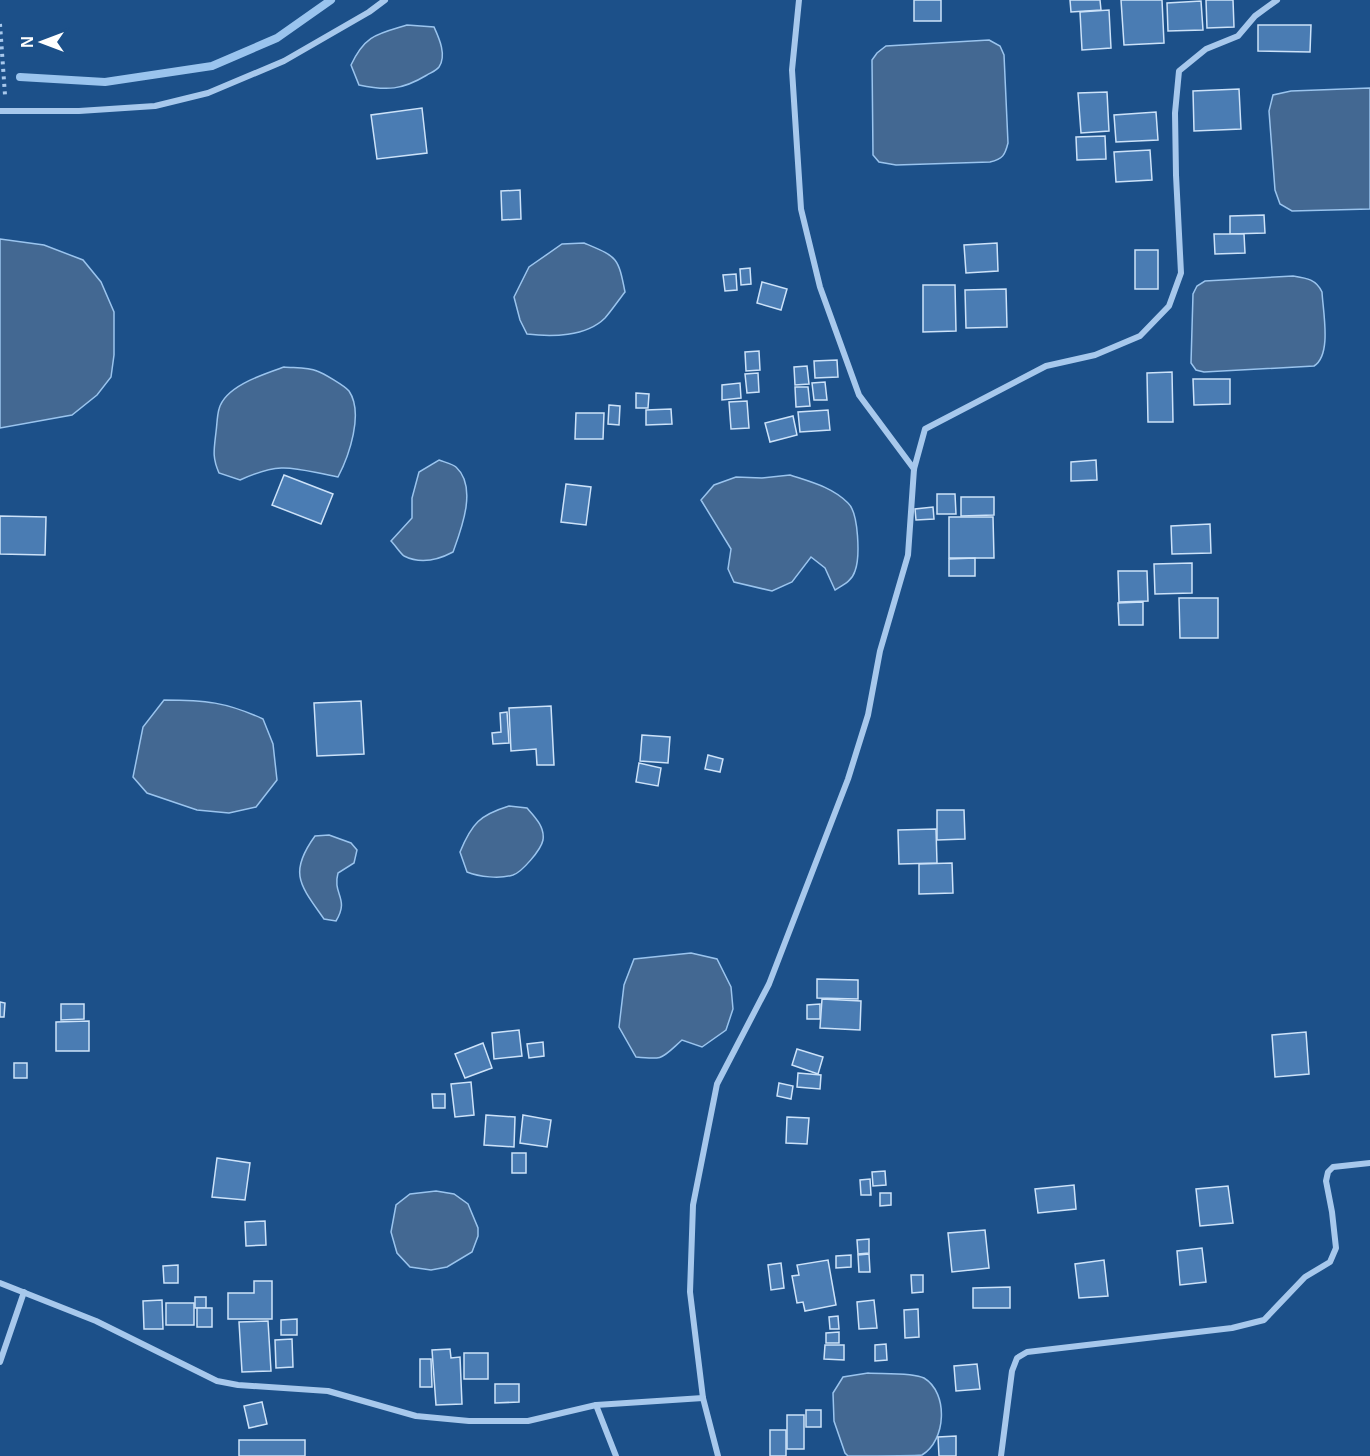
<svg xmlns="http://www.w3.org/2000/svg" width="1370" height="1456" viewBox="0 0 1370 1456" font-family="Arial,sans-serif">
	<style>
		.water { fill: #436892; stroke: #9ac4ee; stroke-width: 1.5 }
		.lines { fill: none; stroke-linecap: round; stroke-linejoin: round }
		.stream { stroke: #9ac4ee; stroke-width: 8 }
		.building { fill: #4a7cb3; stroke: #cce2f9; stroke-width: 1.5 }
		.path { stroke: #a7c8ec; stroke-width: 4; stroke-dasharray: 3 4.5; stroke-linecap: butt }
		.street { stroke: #a7c8ec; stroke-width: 6 }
	</style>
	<rect width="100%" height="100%" fill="#1c5089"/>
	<g class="water">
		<path d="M 407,25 L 434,27 C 439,38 447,55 439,67 C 436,71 430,73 427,75 C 402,90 387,91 359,85 L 351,65 C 365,35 377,34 407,25 Z"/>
		<path d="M 989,40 L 1000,46 L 1004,55 L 1008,143 C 1005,155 1003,159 990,162 L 896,165 L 879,162 L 873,155 L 872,60 L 877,53 L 886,46 Z"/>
		<polygon points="1370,88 1370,209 1292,211 1280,204 1275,190 1269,111 1273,95 1291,91"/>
		<polygon points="0,239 44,245 83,260 101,282 114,312 114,355 111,377 97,395 72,415 0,428"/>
		<path d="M 584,243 C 617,257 618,256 625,292 C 618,301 612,310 605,318 C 586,337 551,337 527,334 L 520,320 L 514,297 L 529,267 L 562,244 Z"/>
		<path d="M 1293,276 C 1306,278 1316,279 1322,292 C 1323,312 1332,355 1314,366 L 1204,372 L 1196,370 L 1191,363 L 1193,294 L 1197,286 L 1205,281 Z"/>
		<path d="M 284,367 C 294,368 308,367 317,371 C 323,373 345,386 349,391 C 364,413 349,456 338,477 C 294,469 284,460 240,480 L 219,473 C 212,457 214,450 216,432 C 217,425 217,416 219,409 C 225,386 264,374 284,367 Z"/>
		<path d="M 439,460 C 444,462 453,464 456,467 C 478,487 461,530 453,552 C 438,560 420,564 404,556 C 400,553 395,545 391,541 L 412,518 L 412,498 L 419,472 Z"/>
		<path d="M 790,475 C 811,482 832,487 848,503 C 859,513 860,558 855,571 C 852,581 843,585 835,590 L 825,568 L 811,557 L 792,582 L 772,591 L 734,582 L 728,569 L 731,549 L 701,500 L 714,485 L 736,477 L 762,478 Z"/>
		<path d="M 164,700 C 205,700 226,702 263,719 L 273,744 L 277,780 L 256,807 L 229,813 L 197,810 L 147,793 L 133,777 L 143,727 Z"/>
		<path d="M 509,806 L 527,808 C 535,817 545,827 543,840 C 541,850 522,872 513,875 C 500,879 479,877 467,872 L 460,852 C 472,823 480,815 509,806 Z"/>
		<path d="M 329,835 L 351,843 L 357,850 L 354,863 L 338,873 C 332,895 350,898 336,921 L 324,919 C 300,885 288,873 315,836 Z"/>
		<path d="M 691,953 L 717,959 L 731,987 L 733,1009 L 726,1030 L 702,1047 L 682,1040 C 661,1059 664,1060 636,1057 L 619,1027 L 624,985 L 634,959 Z"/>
		<polygon points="436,1191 454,1194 468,1204 478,1228 478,1236 472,1252 447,1267 431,1270 410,1267 397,1253 391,1232 396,1205 410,1194"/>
		<path d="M 868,1373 C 881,1374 913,1372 924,1378 C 949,1393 946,1441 922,1455 C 914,1456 861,1456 848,1456 L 845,1453 L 834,1421 L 833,1393 L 843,1377 Z"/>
	</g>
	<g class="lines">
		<polyline class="stream" points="20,77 105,82 212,66 277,38 331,0"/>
	</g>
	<g class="building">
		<rect x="914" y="0" width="27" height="21"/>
		<polygon points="1070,0 1100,0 1101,10 1071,12"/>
		<polygon points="1121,0 1162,0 1164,43 1124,45"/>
		<polygon points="1206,0 1233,0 1234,27 1207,28"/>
		<polygon points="1201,1 1203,30 1168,31 1167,3"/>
		<polygon points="1109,10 1111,48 1082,50 1080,12"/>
		<polygon points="1258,25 1311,25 1310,52 1258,51"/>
		<polygon points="1239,89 1241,129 1194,131 1193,91"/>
		<polygon points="1107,92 1109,131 1081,133 1078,93"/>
		<polygon points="422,108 427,153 377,159 371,115"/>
		<polygon points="1156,112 1158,140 1116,142 1114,115"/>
		<polygon points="1105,136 1106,159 1077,160 1076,137"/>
		<polygon points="1150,150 1152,180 1116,182 1114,152"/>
		<polygon points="520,190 521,219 502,220 501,191"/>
		<polygon points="1264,215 1265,233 1230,234 1230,216"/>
		<polygon points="1214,234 1244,234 1245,253 1215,254"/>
		<polygon points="997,243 998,271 966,273 964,245"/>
		<rect x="1135" y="250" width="23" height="39"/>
		<polygon points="750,268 751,284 741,285 740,269"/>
		<polygon points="736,274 737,290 725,291 723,275"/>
		<polygon points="762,282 787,289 781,310 757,303"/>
		<polygon points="923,285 955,285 956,331 923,332"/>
		<polygon points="1006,289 1007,327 966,328 965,290"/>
		<polygon points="759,351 760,370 746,371 745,352"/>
		<polygon points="837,360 838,377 815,378 814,361"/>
		<polygon points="807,366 809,384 795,385 794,367"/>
		<polygon points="1172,372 1173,422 1148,422 1147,373"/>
		<polygon points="758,373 759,392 747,393 745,374"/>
		<polygon points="1193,379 1230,379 1230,404 1194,405"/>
		<polygon points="825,382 827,400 814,400 812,383"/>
		<polygon points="740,383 741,398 722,400 722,385"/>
		<polygon points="795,387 808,387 810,406 796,407"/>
		<polygon points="636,393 649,394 648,408 636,408"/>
		<polygon points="747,401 749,428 731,429 729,402"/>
		<polygon points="609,405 620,406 619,425 608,424"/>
		<polygon points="671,409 672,424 646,425 646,410"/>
		<polygon points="828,410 830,430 800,432 798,412"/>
		<polygon points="576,413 604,413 603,439 575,439"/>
		<polygon points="793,416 797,435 770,442 765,423"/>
		<polygon points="1096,460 1097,480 1071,481 1071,462"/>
		<polygon points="284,475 333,494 321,524 272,505"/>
		<polygon points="566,484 591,487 586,525 561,522"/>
		<polygon points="937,494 955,494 956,514 937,514"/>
		<polygon points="961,497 994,497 994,515 961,516"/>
		<polygon points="933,507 934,519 916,520 915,509"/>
		<polygon points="0,516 46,517 45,555 0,554"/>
		<polygon points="949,517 993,517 994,558 949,558"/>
		<polygon points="1210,524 1211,553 1172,554 1171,526"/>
		<polygon points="975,558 975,576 949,576 949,559"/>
		<polygon points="1192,563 1192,593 1155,594 1154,564"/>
		<polygon points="1118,571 1147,571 1148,601 1119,602"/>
		<polygon points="1179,598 1218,598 1218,638 1180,638"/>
		<polygon points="1143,602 1143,625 1119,625 1118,603"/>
		<polygon points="361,701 364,754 317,756 314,703"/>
		<polygon points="551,706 554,765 537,765 536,749 511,751 509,708"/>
		<polygon points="507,712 509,743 493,744 492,733 501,732 500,713"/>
		<polygon points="642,735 670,737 668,763 640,761"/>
		<polygon points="708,755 723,759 720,772 705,769"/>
		<polygon points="639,763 661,768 658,786 636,782"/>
		<polygon points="937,810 964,810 965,839 937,840"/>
		<polygon points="936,829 937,863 899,864 898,830"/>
		<polygon points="952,863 953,893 919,894 919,864"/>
		<polygon points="817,979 858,980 858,999 817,998"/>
		<polygon points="822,999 861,1001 860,1030 820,1028"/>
		<polygon points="0,1002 5,1003 4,1017 0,1017"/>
		<polygon points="61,1004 84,1004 84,1019 61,1020"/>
		<polygon points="820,1004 820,1019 807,1019 807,1005"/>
		<polygon points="89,1021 89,1051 56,1051 56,1022"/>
		<polygon points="519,1030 522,1056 494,1059 492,1033"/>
		<polygon points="1306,1032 1309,1074 1275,1077 1272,1035"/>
		<polygon points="543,1042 544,1056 529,1058 527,1044"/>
		<polygon points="483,1043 492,1068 465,1078 455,1054"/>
		<polygon points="797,1049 823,1057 818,1074 792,1065"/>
		<rect x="14" y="1063" width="13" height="15"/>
		<polygon points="798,1073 821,1075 820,1089 797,1087"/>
		<polygon points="471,1082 474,1115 455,1117 451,1084"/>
		<polygon points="779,1083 793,1086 791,1099 777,1096"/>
		<polygon points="432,1094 445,1094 445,1108 433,1108"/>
		<polygon points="486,1115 515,1117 514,1147 484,1145"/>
		<polygon points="523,1115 551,1120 547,1147 520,1143"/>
		<polygon points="787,1117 809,1118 807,1144 786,1143"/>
		<rect x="512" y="1153" width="14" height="20"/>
		<polygon points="217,1158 250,1163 245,1200 212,1197"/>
		<polygon points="885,1171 886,1185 873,1186 872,1172"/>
		<polygon points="870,1179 871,1195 861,1195 860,1180"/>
		<polygon points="1074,1185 1076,1209 1038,1213 1035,1189"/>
		<polygon points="1228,1186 1233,1223 1200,1226 1196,1189"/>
		<polygon points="880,1193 891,1193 891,1205 880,1206"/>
		<polygon points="265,1221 266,1245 246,1246 245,1222"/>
		<polygon points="985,1230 989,1268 952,1272 948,1233"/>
		<polygon points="869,1239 869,1253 858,1254 857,1240"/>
		<polygon points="1202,1248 1206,1282 1180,1285 1177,1251"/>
		<polygon points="869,1254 870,1272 859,1272 858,1255"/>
		<polygon points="851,1255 851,1267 836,1268 836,1256"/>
		<polygon points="828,1260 836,1305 805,1311 803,1302 797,1303 792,1276 799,1275 797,1265"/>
		<polygon points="1104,1260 1108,1296 1079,1298 1075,1264"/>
		<polygon points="781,1263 784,1288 771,1290 768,1265"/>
		<polygon points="178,1265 178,1283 164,1283 163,1266"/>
		<polygon points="911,1275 923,1275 923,1292 912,1293"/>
		<polygon points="254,1281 272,1281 272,1319 228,1319 228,1293 254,1293"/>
		<polygon points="1010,1287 1010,1308 973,1308 973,1288"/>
		<rect x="195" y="1297" width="11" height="11"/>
		<polygon points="162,1300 163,1329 144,1329 143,1301"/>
		<polygon points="874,1300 877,1328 859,1329 857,1302"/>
		<rect x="166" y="1303" width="28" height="22"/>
		<rect x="197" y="1308" width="15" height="19"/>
		<polygon points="918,1309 919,1337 905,1338 904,1310"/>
		<polygon points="838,1316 839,1329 830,1329 829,1317"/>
		<polygon points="297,1319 297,1335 281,1335 281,1320"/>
		<polygon points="268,1321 271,1371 242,1372 239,1322"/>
		<polygon points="839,1332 839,1343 826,1343 826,1333"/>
		<polygon points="292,1339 293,1367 276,1368 275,1340"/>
		<polygon points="886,1344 887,1360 875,1361 875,1345"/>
		<polygon points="825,1345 844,1345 844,1360 824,1359"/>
		<polygon points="450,1349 451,1358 460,1357 462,1404 436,1405 432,1350"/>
		<rect x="464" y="1353" width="24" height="26"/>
		<polygon points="420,1359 431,1359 432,1387 420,1387"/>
		<polygon points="977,1364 980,1389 956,1391 954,1366"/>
		<polygon points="495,1384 519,1384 519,1402 495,1403"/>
		<polygon points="262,1402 267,1424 249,1428 244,1406"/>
		<rect x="806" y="1410" width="15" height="17"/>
		<rect x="787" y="1415" width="17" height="34"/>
		<rect x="770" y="1430" width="16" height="26"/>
		<polygon points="956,1436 956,1456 939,1456 938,1437"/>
		<rect x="239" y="1440" width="66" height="16"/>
	</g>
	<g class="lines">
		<polyline class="path" points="0,24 5,95"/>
		<g class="street">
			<polyline points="799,0 792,70 801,209 820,287 859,395 914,469"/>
			<polyline points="0,111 79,111 155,106 208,93 284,61 369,12 385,0"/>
			<polyline points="0,1283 96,1321 217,1381 238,1385 328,1391 416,1416 469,1421 528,1421 596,1405 703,1398"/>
			<polyline points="0,1362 24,1292"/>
			<polyline points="596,1405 616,1456"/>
			<polyline points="718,1456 703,1398 690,1292 693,1205 717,1084 769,984 848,779 868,715 880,651 908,555 914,469 925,429 1046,366 1095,355 1140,336 1169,306 1181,273 1176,175 1175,113 1179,71 1206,49 1238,36 1255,16 1277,0"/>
			<polyline points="1001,1456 1012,1371 1017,1358 1027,1352 1232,1328 1264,1320 1305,1277 1330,1262 1336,1248 1332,1212 1326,1181 1328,1172 1333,1167 1370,1163"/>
		</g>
	</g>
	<g transform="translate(42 42) rotate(270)" stroke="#1c5089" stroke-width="4.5" paint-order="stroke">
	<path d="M0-4.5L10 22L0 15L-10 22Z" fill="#ffffff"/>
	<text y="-9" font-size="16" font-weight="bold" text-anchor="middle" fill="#ffffff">N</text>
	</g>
</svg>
